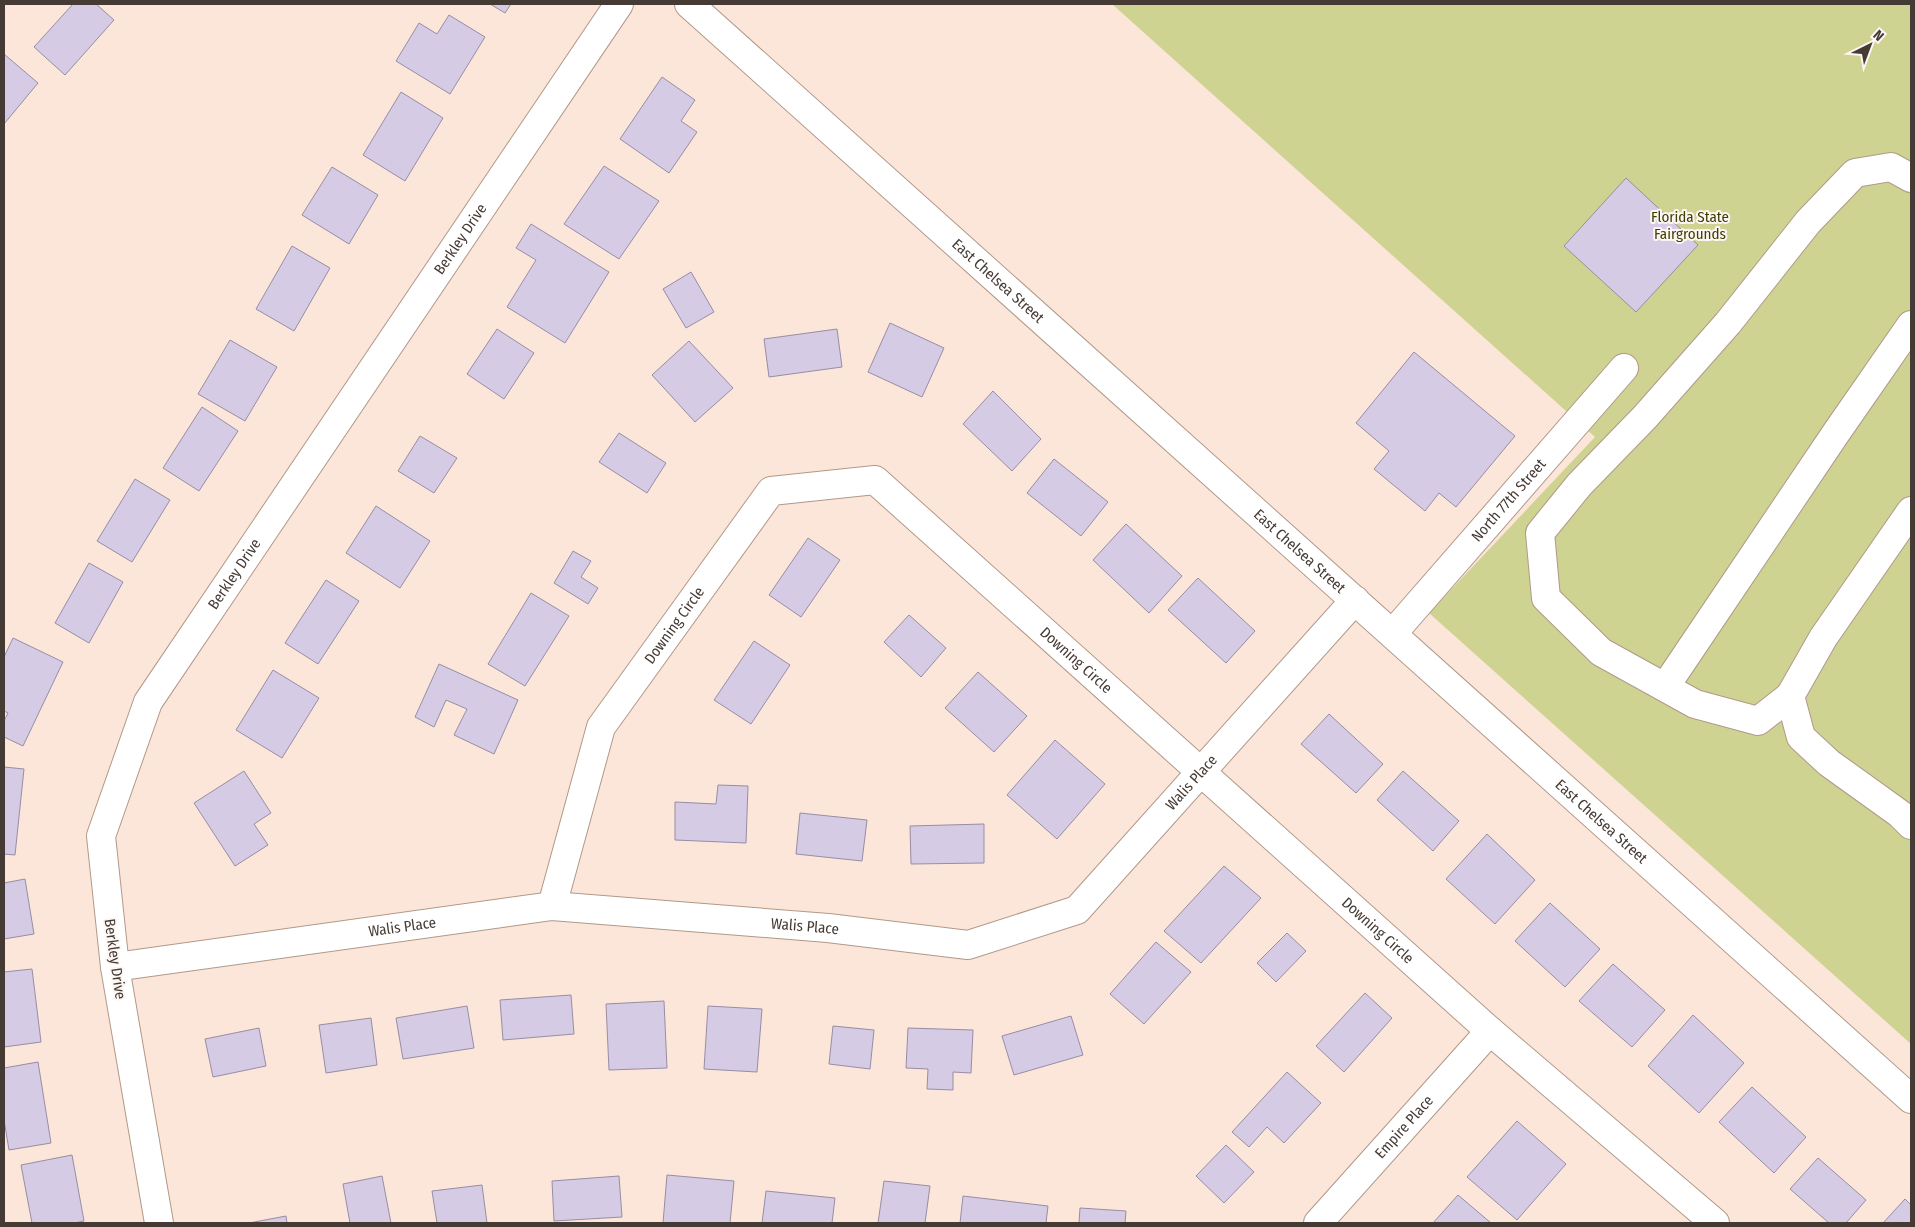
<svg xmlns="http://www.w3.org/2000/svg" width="1915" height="1227" viewBox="0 0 1915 1227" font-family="'Fira Sans Condensed',sans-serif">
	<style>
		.green { fill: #ced391 }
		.building { fill: #d5cbe4; stroke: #978da5 }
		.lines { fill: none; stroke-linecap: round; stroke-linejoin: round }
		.minor-casing { stroke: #b19989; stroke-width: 30 }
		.minor { stroke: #fff; stroke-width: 28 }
		.labels { text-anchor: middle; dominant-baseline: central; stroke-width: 4; stroke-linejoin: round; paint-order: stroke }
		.park-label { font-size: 15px; fill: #3e4000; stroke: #fcf7f4 }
		.street-label { font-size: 15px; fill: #453a34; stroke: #fcf7f4 }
	</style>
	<rect width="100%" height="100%" fill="#fbe6d9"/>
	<polygon class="green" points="1112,4 1911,4 1911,1044 1429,613 1595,437"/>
	<g class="building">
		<polygon points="73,4 96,4 114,20 65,75 34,47"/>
		<polygon points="490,4 511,4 505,13"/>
		<polygon points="449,15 485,37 450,94 396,61 419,23 437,34"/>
		<polygon points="4,54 38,83 4,124"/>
		<polygon points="662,77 695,100 681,121 697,132 669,173 620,139"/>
		<polygon points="401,92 443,118 405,181 363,155"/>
		<polygon points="604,166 659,201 619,259 564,224"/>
		<polygon points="332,167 378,195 349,244 302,215"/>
		<polygon points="1626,178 1698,245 1636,312 1564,246"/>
		<polygon points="531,224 609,272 565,343 507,307 536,260 516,248"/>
		<polygon points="292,246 330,268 294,331 256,309"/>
		<polygon points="691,272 714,312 686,328 663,289"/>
		<polygon points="890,323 944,348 922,397 868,372"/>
		<polygon points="497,329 534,353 504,399 467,374"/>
		<polygon points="837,329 842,367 769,377 764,339"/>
		<polygon points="230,340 277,367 245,421 198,394"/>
		<polygon points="689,341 733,388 695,422 652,375"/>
		<polygon points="1414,352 1515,436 1456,507 1439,493 1425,511 1374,469 1389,451 1356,423"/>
		<polygon points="993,391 1041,439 1012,471 963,424"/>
		<polygon points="202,407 238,431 199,491 163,468"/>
		<polygon points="619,433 666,463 647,493 599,462"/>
		<polygon points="420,436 457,458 434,493 398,471"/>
		<polygon points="1054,459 1108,502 1081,536 1027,493"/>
		<polygon points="135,479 170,500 132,562 97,541"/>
		<polygon points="376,506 430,541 400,588 346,553"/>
		<polygon points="1126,524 1182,576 1149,613 1093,560"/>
		<polygon points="808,538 840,560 801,617 769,595"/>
		<polygon points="573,551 591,561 581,577 598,588 588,604 554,583"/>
		<polygon points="89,563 123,582 89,643 55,623"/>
		<polygon points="1198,578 1255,631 1226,663 1168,610"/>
		<polygon points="326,580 359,601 318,664 285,643"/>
		<polygon points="531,593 569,616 525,686 488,664"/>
		<polygon points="909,615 946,648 921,677 884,642"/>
		<polygon points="13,638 63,662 23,746 4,737 4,721 8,713 4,711 4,657"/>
		<polygon points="754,641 790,665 751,724 714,700"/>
		<polygon points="439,664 518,700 494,754 454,735 467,709 446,700 434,727 415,717"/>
		<polygon points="273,670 319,698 282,758 236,730"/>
		<polygon points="978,672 1027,716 994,752 945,708"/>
		<polygon points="1329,714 1383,764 1356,793 1301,744"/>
		<polygon points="1055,740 1105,784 1057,839 1007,795"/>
		<polygon points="4,767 24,769 15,855 4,854"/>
		<polygon points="244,771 271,813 254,824 268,845 235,866 194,803"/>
		<polygon points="1403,771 1459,821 1433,851 1377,800"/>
		<polygon points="718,785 748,786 746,843 675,840 675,802 716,804"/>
		<polygon points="800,813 867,820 862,861 796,854"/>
		<polygon points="984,824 984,863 911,864 910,826"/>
		<polygon points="1487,834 1535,880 1495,924 1446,879"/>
		<polygon points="1224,866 1261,898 1201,963 1164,931"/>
		<polygon points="25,879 34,934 4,939 4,883"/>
		<polygon points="1550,903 1600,949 1565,987 1515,941"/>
		<polygon points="1287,933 1306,951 1276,982 1257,963"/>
		<polygon points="1156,942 1191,972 1144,1024 1110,994"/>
		<polygon points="1613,964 1665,1010 1632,1047 1579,1001"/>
		<polygon points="32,969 41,1042 4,1047 4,972"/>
		<polygon points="1365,993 1392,1018 1344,1072 1316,1046"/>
		<polygon points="571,995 574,1034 503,1040 500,1000"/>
		<polygon points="664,1001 667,1068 609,1070 606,1004"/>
		<polygon points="467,1006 474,1048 403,1059 396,1018"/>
		<polygon points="708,1006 762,1009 757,1072 704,1069"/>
		<polygon points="1693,1015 1744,1063 1699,1113 1648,1066"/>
		<polygon points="1071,1016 1083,1055 1014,1075 1002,1036"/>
		<polygon points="371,1018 377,1065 326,1073 319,1025"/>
		<polygon points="833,1026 874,1030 870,1069 829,1064"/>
		<polygon points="259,1028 266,1066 213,1077 205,1039"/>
		<polygon points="908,1028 973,1030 971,1073 953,1072 953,1090 927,1089 928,1069 906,1068"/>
		<polygon points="38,1062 51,1143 9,1150 4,1120 4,1068"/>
		<polygon points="1287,1072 1321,1103 1284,1143 1267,1127 1249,1147 1232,1132"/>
		<polygon points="1752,1087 1806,1137 1774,1173 1719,1122"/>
		<polygon points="1517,1121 1566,1164 1517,1220 1467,1177"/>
		<polygon points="1226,1145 1254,1172 1224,1203 1196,1176"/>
		<polygon points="72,1155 84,1221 74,1223 32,1223 21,1165"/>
		<polygon points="1818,1158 1866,1200 1846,1223 1829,1223 1790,1189"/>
		<polygon points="667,1175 734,1181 730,1223 663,1223"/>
		<polygon points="382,1176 391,1223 350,1223 343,1184"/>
		<polygon points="619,1176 622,1217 554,1221 552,1181"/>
		<polygon points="884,1181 930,1186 925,1223 878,1223"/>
		<polygon points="482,1185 487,1223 437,1223 432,1191"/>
		<polygon points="766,1191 835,1198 832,1223 762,1223"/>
		<polygon points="1458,1195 1491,1223 1433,1223"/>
		<polygon points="963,1196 1048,1206 1046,1223 960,1223"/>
		<polygon points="1905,1199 1911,1205 1911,1223 1883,1223"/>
		<polygon points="1080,1208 1126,1211 1125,1223 1079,1223"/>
		<polygon points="286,1216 287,1223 249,1223"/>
	</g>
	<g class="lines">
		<defs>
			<g id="minor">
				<path id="s1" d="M 689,4 L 1911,1099"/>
				<polyline points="1911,511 1823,638 1790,696 1801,737 1829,763 1900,814 1911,825"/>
				<path id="s2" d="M 1393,633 L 1624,368"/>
				<polyline points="1665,687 1836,433 1911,325"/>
				<polyline points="1790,696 1758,721 1695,704 1601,652 1546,598 1540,533 1579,485 1645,417 1728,323 1808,222 1855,173 1891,167 1911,178"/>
				<path id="s3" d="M 552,906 L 601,727 L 771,491 L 875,480 L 1490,1031 L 1715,1223"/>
				<path id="s4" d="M 115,967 L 552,906 L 828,928 L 968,945 L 1077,910 L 1355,600"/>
				<path id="s5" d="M 159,1223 L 115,967 L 101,836 L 148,702 L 619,4"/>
				<path id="s6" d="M 1318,1223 L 1490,1031"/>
			</g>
		</defs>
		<use href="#minor" class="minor-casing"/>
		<use href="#minor" class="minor"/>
	</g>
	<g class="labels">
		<g class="park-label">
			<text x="1690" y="217">Florida State<tspan x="1690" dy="17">Fairgrounds</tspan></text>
		</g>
		<g class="street-label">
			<text stroke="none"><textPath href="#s5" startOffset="1092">Berkley Drive</textPath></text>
			<text stroke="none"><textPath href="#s1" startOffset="415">East Chelsea Street</textPath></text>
			<text stroke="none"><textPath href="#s2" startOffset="176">North 77th Street</textPath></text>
			<text stroke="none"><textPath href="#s1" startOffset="820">East Chelsea Street</textPath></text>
			<text stroke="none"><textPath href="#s5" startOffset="688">Berkley Drive</textPath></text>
			<text stroke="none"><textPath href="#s3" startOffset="311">Downing Circle</textPath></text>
			<text stroke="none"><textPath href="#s3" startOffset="851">Downing Circle</textPath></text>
			<text stroke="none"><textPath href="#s4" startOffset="1145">Walis Place</textPath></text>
			<text stroke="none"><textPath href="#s1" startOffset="1225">East Chelsea Street</textPath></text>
			<text stroke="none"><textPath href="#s4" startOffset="695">Walis Place</textPath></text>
			<text stroke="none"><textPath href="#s4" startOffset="290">Walis Place</textPath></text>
			<text stroke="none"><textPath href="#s3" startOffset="1256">Downing Circle</textPath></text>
			<text transform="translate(115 959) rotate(82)">Berkley Drive</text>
			<text stroke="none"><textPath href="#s6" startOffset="129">Empire Place</textPath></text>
		</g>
	</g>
	<rect width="1915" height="1227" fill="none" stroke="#453a34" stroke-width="10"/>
	<g transform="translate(1870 45) rotate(42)" stroke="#fcf7f4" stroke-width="4" paint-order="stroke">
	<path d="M0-4L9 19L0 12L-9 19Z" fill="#453a34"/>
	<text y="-8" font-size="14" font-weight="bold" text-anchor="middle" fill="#453a34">N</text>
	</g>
</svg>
